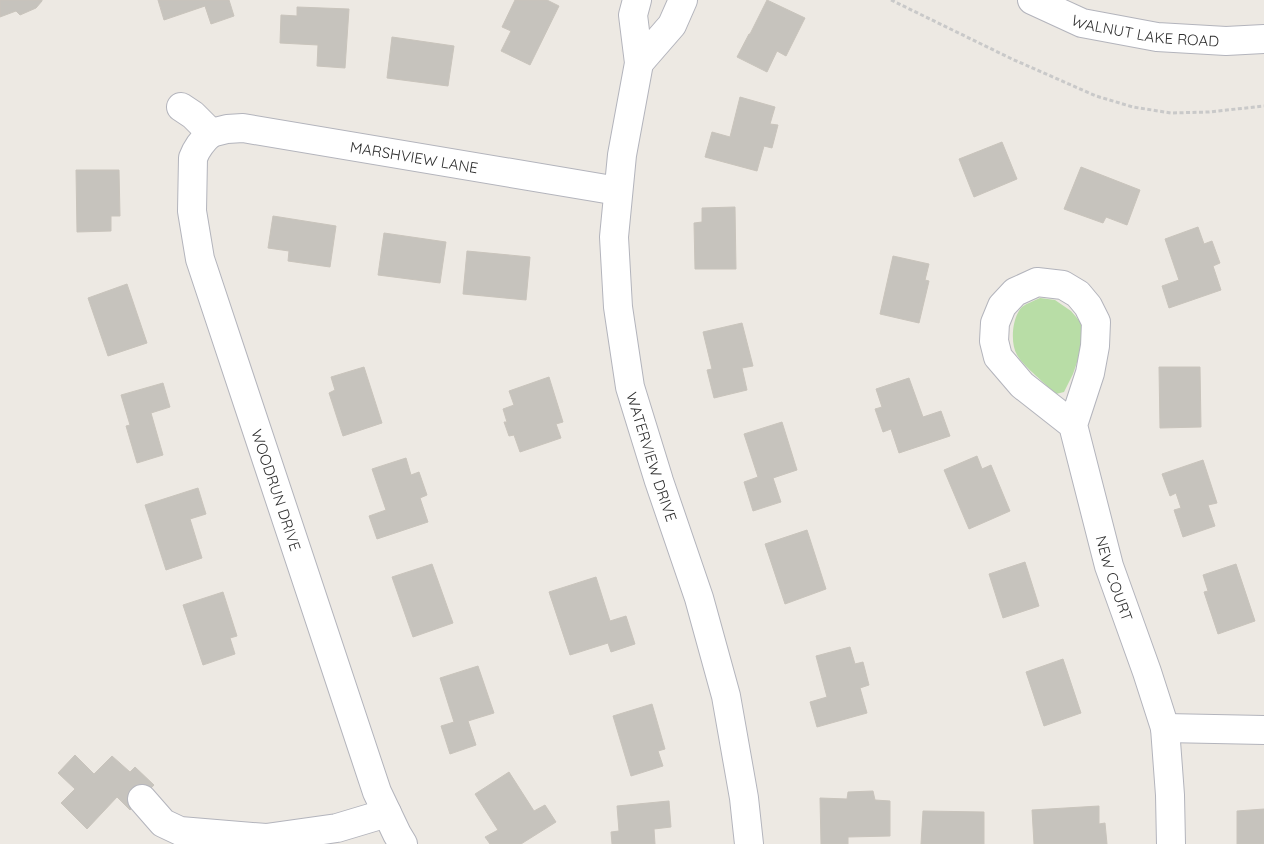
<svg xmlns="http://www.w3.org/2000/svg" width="1264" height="844" viewBox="0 0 1264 844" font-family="Quicksand,sans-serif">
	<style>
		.green { fill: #b8dda6 }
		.building { fill: #c6c3bd; stroke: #c9c4bc }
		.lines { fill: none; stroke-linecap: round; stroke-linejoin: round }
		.minor-casing { stroke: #b3b4bc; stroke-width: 30 }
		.path { stroke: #c9c9c9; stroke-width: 3; stroke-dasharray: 4 2.5; stroke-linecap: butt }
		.minor { stroke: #fff; stroke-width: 28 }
		.labels { text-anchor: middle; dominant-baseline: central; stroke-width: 4; stroke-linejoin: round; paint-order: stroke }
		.street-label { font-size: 15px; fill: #2e2e2e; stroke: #fff }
	</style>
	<rect width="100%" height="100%" fill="#ede9e3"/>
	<path class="green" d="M 1040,298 L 1055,300 L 1071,311 L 1083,325 L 1085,339 L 1073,374 L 1064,392 L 1056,394 C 1046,384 1024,367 1017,355 C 1010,343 1012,317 1022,307 C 1027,303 1034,301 1040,298 Z"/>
	<g class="building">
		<polygon points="0,0 42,0 42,1 36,8 20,15 16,11 0,17"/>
		<polygon points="158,0 229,0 234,16 211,24 205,6 164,20"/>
		<polygon points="515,0 547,0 559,6 530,65 501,51 511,31 502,27"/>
		<polygon points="767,0 805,18 786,56 777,51 767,72 737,57 749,34 750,34"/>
		<polygon points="297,7 349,9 345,68 317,66 318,45 280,43 281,15 297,16"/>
		<polygon points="392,37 454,46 448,86 387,78"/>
		<polygon points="740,97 775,107 770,124 778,125 772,148 764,146 757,171 705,157 712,132 730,137"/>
		<polygon points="1002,142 1017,179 974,197 959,159"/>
		<polygon points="1081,167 1140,190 1127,225 1106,217 1103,223 1064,209"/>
		<polygon points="76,170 119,170 120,216 111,216 111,231 77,232"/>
		<polygon points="735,207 736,269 695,269 694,223 702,222 702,208"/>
		<polygon points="273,216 336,226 330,267 288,261 289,251 268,248"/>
		<polygon points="1198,227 1204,244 1212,241 1220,263 1213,266 1221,290 1169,308 1162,286 1179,280 1165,239"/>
		<polygon points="384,233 446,242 440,283 378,275"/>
		<polygon points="467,251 530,257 526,300 463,294"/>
		<polygon points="893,256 929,264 925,280 929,281 919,323 880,314"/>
		<polygon points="127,284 147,343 108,356 88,298"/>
		<polygon points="742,323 753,366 742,368 747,390 714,398 707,370 712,369 703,332"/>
		<polygon points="364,367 382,423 343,436 329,393 335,390 331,377"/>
		<polygon points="1159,367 1200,367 1201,427 1160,428"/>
		<polygon points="549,377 563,422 556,424 561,438 520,452 514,435 509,436 504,422 507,422 503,409 514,405 509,391"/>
		<polygon points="909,378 923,417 941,411 950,436 899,453 891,429 883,432 875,409 882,407 876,389"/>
		<polygon points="163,383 170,407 151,413 163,455 137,463 126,426 130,425 121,395"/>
		<polygon points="782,422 797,470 773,478 781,502 753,511 744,482 758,477 744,434"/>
		<polygon points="977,456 982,469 991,465 1010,511 969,529 944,470"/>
		<polygon points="406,458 411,475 419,472 427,495 420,498 428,522 377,539 369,516 386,510 372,469"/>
		<polygon points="1203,460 1217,503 1208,505 1215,526 1183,537 1174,510 1181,508 1176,493 1170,496 1162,474"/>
		<polygon points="198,488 206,514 190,519 202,558 166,570 145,505"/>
		<polygon points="807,530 826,589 785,604 765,544"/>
		<polygon points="1025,562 1039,606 1003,618 989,574"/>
		<polygon points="432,564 453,623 413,637 392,577"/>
		<polygon points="1236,564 1255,621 1218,634 1204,592 1208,591 1203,575"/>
		<polygon points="596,577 610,621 626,616 635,644 611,652 608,643 570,655 549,592"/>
		<polygon points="223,592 237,636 230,638 235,654 203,665 183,605"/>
		<polygon points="850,647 855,664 863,662 869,685 860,688 867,713 817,727 810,702 827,697 816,656"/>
		<polygon points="1063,659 1081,713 1044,726 1026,672"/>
		<polygon points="478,666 494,713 468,721 476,745 450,754 441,726 454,722 440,678"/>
		<polygon points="652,704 665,749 658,751 663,766 631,776 613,716"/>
		<polygon points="75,755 94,774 112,756 130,772 135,767 154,785 130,810 117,797 87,829 61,803 75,789 58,773"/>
		<polygon points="509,772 534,811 545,805 556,822 521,844 490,844 485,837 498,830 475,794"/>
		<polygon points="873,791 875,800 890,801 890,836 848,837 848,844 821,844 820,798 847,799 848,792"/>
		<polygon points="669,801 671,827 654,829 655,844 612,844 611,832 619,831 617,806"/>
		<polygon points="1099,806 1099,824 1105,823 1107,844 1034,844 1032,810"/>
		<polygon points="1264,809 1264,844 1237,844 1237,811"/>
		<polygon points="923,811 984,812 984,844 921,844"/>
	</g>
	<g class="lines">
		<defs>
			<g id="minor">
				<path id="s1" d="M 637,0 L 633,15 L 639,63 L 622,155 L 614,237 L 618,307 L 630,387 L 659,481 L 699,598 L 726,696 L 744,798 L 749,844"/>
				<path id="s2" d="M 1032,0 L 1082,23 L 1157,37 L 1226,41 L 1264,39"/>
				<polyline points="639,63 672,25 683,0"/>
				<polyline points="181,107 193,115 211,133"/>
				<path id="s3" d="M 211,133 C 203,140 197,147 193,158 L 192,211 L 200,259 L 377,792 L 397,834 L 403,844"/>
				<path id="s4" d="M 211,133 L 227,129 L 243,128 L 618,191"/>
				<path id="s5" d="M 1073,425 L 1022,385 L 998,357 L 994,341 L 995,323 L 1002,306 L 1015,292 L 1037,282 L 1063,285 L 1078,294 L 1088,306 L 1096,322 L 1095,346 L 1090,373 L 1073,425 L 1109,566 L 1147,672 L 1165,728 L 1170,795 L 1171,844"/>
				<polyline points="1165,728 1264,730"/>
				<polyline points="142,799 163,823 180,831 266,838 337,828 387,813"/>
			</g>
		</defs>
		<use href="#minor" class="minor-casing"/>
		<polyline class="path" points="891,0 1012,59 1096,96 1133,107 1171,113 1209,112 1264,106"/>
		<use href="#minor" class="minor"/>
	</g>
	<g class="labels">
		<g class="street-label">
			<text stroke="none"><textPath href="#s2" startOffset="119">WALNUT LAKE ROAD</textPath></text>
			<text stroke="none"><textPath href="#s4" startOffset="206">MARSHVIEW LANE</textPath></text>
			<text stroke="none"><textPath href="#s1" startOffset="464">WATERVIEW DRIVE</textPath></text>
			<text stroke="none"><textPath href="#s3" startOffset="376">WOODRUN DRIVE</textPath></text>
			<text stroke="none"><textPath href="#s5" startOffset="540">NEW COURT</textPath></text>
		</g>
	</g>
</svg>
